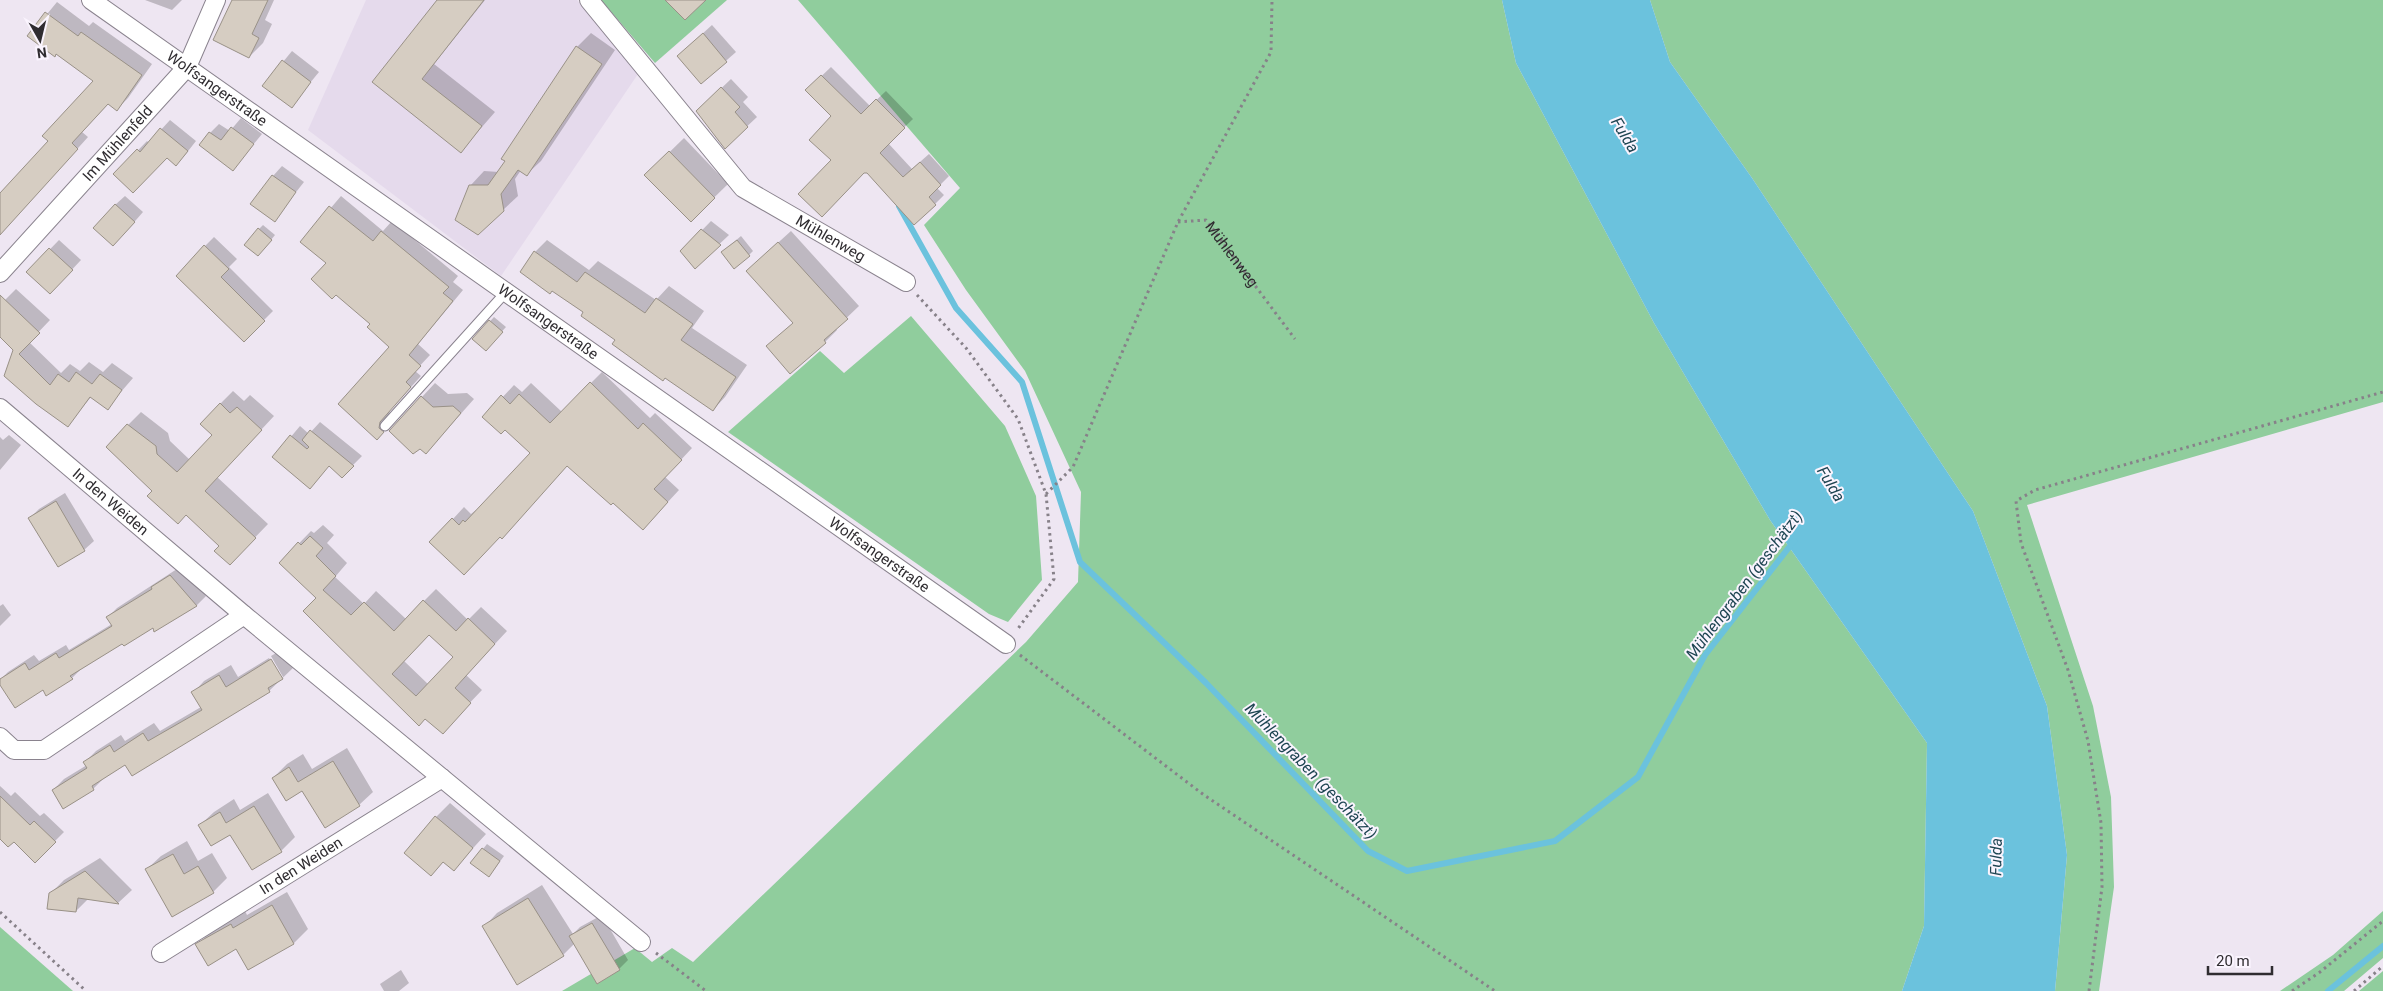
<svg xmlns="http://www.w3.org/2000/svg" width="2383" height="991" viewBox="0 0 2383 991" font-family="Roboto,sans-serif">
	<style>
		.built { fill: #e5daec }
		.green { fill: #90cd9d }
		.water { fill: #6bc2dd }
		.shadow { fill: #0003; fill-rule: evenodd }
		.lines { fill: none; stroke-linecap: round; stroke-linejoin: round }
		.stream { stroke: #6bc2dd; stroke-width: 6 }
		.building { fill: #d6cdc2; stroke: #999187; fill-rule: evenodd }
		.lane-casing { stroke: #8a838e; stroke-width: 11 }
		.street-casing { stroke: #8a838e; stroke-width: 20 }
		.path { stroke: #878189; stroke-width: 3; stroke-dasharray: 2.5 4; stroke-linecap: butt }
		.lane { stroke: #fff; stroke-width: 9 }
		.street { stroke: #fff; stroke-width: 18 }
		.labels { text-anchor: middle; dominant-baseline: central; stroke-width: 4; stroke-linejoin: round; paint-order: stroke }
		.street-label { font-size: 15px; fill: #2f2c30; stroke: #faf4fe }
		.water-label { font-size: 16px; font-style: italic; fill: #1e4552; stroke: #faf4fe }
	</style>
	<rect width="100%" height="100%" fill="#eee6f2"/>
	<polygon class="built" points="366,0 577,0 638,74 501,276 308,130"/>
	<g class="green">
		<polygon points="601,0 727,0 655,63"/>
		<polygon points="798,0 1502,0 1516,63 1654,323 1770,520 1927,743 1924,926 1902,991 562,991 635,948 652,962 672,948 693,962 1026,642 1078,582 1081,492 1025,371 966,290 924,225 960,188"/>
		<polygon points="1650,0 2383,0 2383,402 2027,505 2093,706 2111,797 2114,887 2099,991 2055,991 2067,855 2047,706 1973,511 1752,178 1670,62"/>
		<polygon points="911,316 1005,426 1036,496 1042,580 1008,622 989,614 728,432 820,351 844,373"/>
		<polygon points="2383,911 2383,958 2344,991 2280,991 2333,955"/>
		<polygon points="0,927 73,991 0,991"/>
		<polygon points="2383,971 2383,991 2359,991"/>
	</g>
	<polygon class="water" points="1502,0 1650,0 1670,62 1752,178 1973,511 2047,706 2067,855 2055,991 1902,991 1924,926 1927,743 1770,520 1654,323 1516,63"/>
	<g class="shadow">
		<polygon points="145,0 182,0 172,10"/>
		<polygon points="234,0 274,0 265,20 272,24 263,43 249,57"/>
		<polygon points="438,0 485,0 434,64 495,112 461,151 373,82"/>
		<polygon points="57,2 89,26 93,22 152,64 128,98 117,109 109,103 82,132 88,137 17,216 0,221 0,195 50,141 95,80 29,36"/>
		<polygon points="712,25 736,52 702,82 678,56"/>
		<polygon points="591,33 615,50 541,161 527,174 521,170 515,179 518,196 503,210 470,186 484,171 499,172 577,47"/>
		<polygon points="292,51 319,72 291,106 264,85"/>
		<polygon points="831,67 870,106 886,91 913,119 888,143 912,169 929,154 949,176 937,188 944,195 935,204 867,172 833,160 833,116 807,90"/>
		<polygon points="731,79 748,97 743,102 757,117 725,147 707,102"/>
		<polygon points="241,118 262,134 233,169 210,133 219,124 230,131"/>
		<polygon points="170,120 196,141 185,155 167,157 115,174 147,141 149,143"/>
		<polygon points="684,138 728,184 691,220 646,175"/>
		<polygon points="282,166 304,182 274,220 273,176"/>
		<polygon points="125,196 143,212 122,236 115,205"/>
		<polygon points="341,196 383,231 392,221 458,276 453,282 463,290 418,344 430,355 415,371 421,376 390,410 387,428 377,438 391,347 372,324 328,263 302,242"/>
		<polygon points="711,221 729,235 695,267 682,251"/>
		<polygon points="263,225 275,235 262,251 259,229"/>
		<polygon points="791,231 859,306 836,328 837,330 825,342 790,372 768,346 794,322 760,259"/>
		<polygon points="741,236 753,251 749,255 727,248"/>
		<polygon points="214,237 237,259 229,267 273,311 244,340 205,246"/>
		<polygon points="59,240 81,260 50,293 28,272"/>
		<polygon points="547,240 589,270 598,261 656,300 669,286 704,311 692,328 747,365 725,397 713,410 617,339 585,312 535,252"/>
		<polygon points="16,289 50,320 29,342 61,373 70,364 80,371 89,362 103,372 112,363 133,378 107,408 91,397 68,425 14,349 0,336 0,305"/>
		<polygon points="494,317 506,327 486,349 474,339"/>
		<polygon points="602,372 650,418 655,413 692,448 665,477 679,490 654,517 613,501 567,465 476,561 453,519 464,507 471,514 476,510 477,511 531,453 505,428 484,417 514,385 522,392 531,383 562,412"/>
		<polygon points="435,383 448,394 467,393 474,399 426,453 422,397"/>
		<polygon points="233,391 244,401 250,395 274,416 217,477 268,524 242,551 221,546 186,514 153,491 128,425 141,412 168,433 170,441 190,460 213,435 220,404"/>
		<polygon points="320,422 362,456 351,467 274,457 300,426 309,434"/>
		<polygon points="9,435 21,445 0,470 0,437 3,440"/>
		<polygon points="65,493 94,541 84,550 30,518 39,509"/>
		<path d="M 323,525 L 334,535 L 327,543 L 347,563 L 335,577 L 364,604 L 376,591 L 406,619 L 436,589 L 468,620 L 481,607 L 507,631 L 466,675 L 482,690 L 442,732 L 318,597 L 280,563 L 311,531 L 314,533 ZM 430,634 L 454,657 L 429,685 L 404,661 Z"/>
		<polygon points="180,567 206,596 197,605 155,630 153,627 123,642 81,669 72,678 43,689 0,683 0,680 8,672 34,655 39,661 66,645 69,650 112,624 108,617 117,608"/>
		<polygon points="3,604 11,615 0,626 0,606"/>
		<polygon points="283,649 294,667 269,691 125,764 104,778 93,789 53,790 64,779 87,765 85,762 96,751 121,735 125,741 154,723 160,731 201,707 193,693 204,681 231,665 238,677 269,658 280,677 283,677 271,656"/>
		<polygon points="347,748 373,792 359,805 273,778 287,764 303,754 312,769"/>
		<polygon points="0,786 11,796 15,792 40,816 44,813 64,832 35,861 14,840 0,837"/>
		<polygon points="268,793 295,837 281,851 231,833 200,825 214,812 234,799 240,810"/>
		<polygon points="450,803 486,834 453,870 444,861 431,874 436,817"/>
		<polygon points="187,841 198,861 212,853 227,878 213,892 147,869 161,856"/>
		<polygon points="487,844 504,856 493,871 472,863"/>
		<polygon points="100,858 132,890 118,903 88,899 76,911 50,894 64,880"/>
		<polygon points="542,885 573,934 580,927 602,915 628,960 619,969 575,943 563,955 484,927 497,913"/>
		<polygon points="287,892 308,929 294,943 249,969 237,947 197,945 211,931 245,911 247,915"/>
		<polygon points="401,970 409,983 399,991 384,991 380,984"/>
	</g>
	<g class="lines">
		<g class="stream">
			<polyline points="899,206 956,308 1022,382 1080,562 1206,683 1368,851 1407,871 1555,841 1638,777 1705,655 1794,541"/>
			<polyline points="2328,991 2383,946"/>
		</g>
	</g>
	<g class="building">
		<polygon points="232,0 268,0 252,34 259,38 249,58 213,40"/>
		<polygon points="437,0 484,0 422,79 482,126 461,153 372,82"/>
		<polygon points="665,0 706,0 685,20"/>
		<polygon points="45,12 78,36 81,32 142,75 117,111 108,104 72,143 78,149 0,235 0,193 48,141 42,136 93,81 56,54 55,57 27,36"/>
		<polygon points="703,33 727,62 701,84 677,56"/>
		<polygon points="576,46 602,64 527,176 518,170 501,194 504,211 478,235 455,220 469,185 488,185 505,161 501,159"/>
		<polygon points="282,60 311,82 292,108 262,86"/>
		<polygon points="821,75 861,114 876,99 905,128 880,153 903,177 920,162 941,185 929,197 936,205 914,225 867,173 864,173 822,217 798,194 831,160 809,140 831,116 805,90"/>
		<polygon points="721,87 740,107 735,112 748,127 725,149 696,111"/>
		<polygon points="231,127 254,144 233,171 199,145 209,132 221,140"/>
		<polygon points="160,128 188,151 176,166 167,158 133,193 113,174 137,149 140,152"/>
		<polygon points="669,151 715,198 691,222 644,175"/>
		<polygon points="272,175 296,192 275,222 250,204"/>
		<polygon points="115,204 135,222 113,246 93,228"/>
		<polygon points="329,206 373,241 381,231 449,287 443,293 453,301 409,355 421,366 406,382 411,387 380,422 379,428 384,432 377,440 338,404 389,347 367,327 370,324 336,295 332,299 311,279 326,263 300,242"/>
		<polygon points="258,228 272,240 258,256 244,245"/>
		<polygon points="701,229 721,245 695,269 680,251"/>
		<polygon points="737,240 750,256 734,269 721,252"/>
		<polygon points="778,242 848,319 824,340 826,343 790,374 766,346 793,323 746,271"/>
		<polygon points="204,245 229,269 221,277 265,321 244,342 176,276"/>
		<polygon points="49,248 73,270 50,294 26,272"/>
		<polygon points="534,251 577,282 585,272 645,313 656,298 693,324 681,340 736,377 713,411 665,378 663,381 612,344 615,340 581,316 583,312 552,291 550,294 520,272"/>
		<polygon points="0,295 40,333 19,354 50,385 58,374 69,382 76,372 92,384 100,374 122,390 108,410 90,397 68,427 36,404 4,376 13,350 0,337"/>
		<polygon points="489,320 503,332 486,351 472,339"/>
		<polygon points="590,382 638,429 643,423 682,460 654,489 668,502 643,530 613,503 611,505 567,466 502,539 500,537 464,575 429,542 452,518 459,525 463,520 465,522 530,453 505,430 501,434 482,417 501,395 510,404 519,394 550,423"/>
		<polygon points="421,396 433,407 453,406 461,413 426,454 420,449 413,454 389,431"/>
		<polygon points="220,403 230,413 237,407 262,430 205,491 256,538 230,565 214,551 219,546 186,515 178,524 147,496 152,491 106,447 127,424 156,446 157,454 177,472 212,435 200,424"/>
		<polygon points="310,430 354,466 342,478 329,466 310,489 272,457 290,435 307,449 309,447 302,440"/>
		<polygon points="56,501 85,551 58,567 28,518"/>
		<path d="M 310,536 L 323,548 L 316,556 L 336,576 L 323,590 L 351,615 L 364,602 L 394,631 L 423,600 L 456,631 L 468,618 L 495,644 L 455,688 L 471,703 L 443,734 L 425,719 L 419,726 L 303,611 L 316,598 L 279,563 L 298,542 L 301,545 ZM 429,635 L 453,657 L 416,696 L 392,674 Z"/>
		<polygon points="170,575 197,606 154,632 153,628 124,646 122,644 70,676 73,679 46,696 43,690 15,708 0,685 0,679 25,663 29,670 56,653 59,658 112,626 106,617 152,589 151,587"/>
		<polygon points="271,659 283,679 268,688 270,692 132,776 125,765 92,786 94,790 63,809 52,790 87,768 83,762 110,745 114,752 143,733 148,741 202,710 191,692 219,675 226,687"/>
		<polygon points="333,761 360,806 325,828 302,791 286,801 272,778 289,767 298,782"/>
		<polygon points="0,796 30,825 34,821 56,842 35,863 14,842 8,847 0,839"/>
		<polygon points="254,806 282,852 252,870 230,835 211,846 198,825 220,812 226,823"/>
		<polygon points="435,816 473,848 454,871 443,862 431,876 404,853"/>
		<polygon points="482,848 500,861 489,877 470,863"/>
		<polygon points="173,854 184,874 198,866 214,893 172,917 145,869"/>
		<polygon points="85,871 119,904 78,898 76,912 47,909 49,893"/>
		<polygon points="528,898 564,956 517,985 482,926"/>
		<polygon points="272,905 294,944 248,970 236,949 208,966 195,944 231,924 233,928"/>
		<polygon points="592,923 620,970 597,984 569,936"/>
	</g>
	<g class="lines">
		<defs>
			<polyline id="lane" points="385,426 506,292"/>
			<g id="street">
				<path id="s2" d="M 91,0 L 1006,644"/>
				<path id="s3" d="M 589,0 L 743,188 L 906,282"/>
				<path id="s4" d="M 0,273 L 187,67 L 216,0"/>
				<path id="s5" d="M 0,408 L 244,615 L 641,942"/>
				<polyline points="0,737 14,750 44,750 244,615"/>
				<path id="s6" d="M 161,953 L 442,778"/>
			</g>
		</defs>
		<use href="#lane" class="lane-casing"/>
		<use href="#street" class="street-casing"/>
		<g class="path">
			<path id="s1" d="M 1178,222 L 1206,220 L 1295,339"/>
			<polyline points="917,295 966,348 1018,419 1046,494 1054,579 1017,630"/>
			<polyline points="1046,494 1073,467 1178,222 1271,52 1272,0"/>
			<polyline points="1020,655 1204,795 1495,991"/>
			<polyline points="0,912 86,991"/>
			<polyline points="656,953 706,991"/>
			<polyline points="2089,991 2102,887 2101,823 2088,741 2068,670 2021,543 2016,501 2035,490 2383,392"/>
			<polyline points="2292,991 2320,972 2383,921"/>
			<polyline points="2354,991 2383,966"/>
		</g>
		<use href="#lane" class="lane"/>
		<use href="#street" class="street"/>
	</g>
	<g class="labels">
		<g class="street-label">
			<text stroke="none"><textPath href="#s2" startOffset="154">Wolfsangerstraße</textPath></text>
			<text stroke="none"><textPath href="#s4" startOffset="175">Im Mühlenfeld</textPath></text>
			<text stroke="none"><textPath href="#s3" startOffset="344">Mühlenweg</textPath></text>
			<text stroke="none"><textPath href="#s1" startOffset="71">Mühlenweg</textPath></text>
			<text stroke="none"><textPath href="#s2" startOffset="559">Wolfsangerstraße</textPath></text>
			<text stroke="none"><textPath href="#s5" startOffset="145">In den Weiden</textPath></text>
			<text stroke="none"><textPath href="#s2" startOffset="964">Wolfsangerstraße</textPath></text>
			<text stroke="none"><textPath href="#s6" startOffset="165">In den Weiden</textPath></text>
		</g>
		<g class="water-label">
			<text transform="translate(1625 135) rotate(59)">Fulda</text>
			<text transform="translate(1831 484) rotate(59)">Fulda</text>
			<text transform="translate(1744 585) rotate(-53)">Mühlengraben (geschätzt)</text>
			<text transform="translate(1311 771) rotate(46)">Mühlengraben (geschätzt)</text>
			<text transform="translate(1996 857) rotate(-89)">Fulda</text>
		</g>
	</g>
	<g transform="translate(40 40) rotate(172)" stroke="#faf4fe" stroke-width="4" paint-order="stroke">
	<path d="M0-4L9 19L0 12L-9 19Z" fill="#2f2c30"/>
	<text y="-8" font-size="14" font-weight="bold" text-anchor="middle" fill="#2f2c30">N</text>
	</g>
	<path d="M2208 966v8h64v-8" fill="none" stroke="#2f2c30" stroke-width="2.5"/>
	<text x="2216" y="966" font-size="15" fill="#2f2c30" stroke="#faf4fe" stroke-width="4" paint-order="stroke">20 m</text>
</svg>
